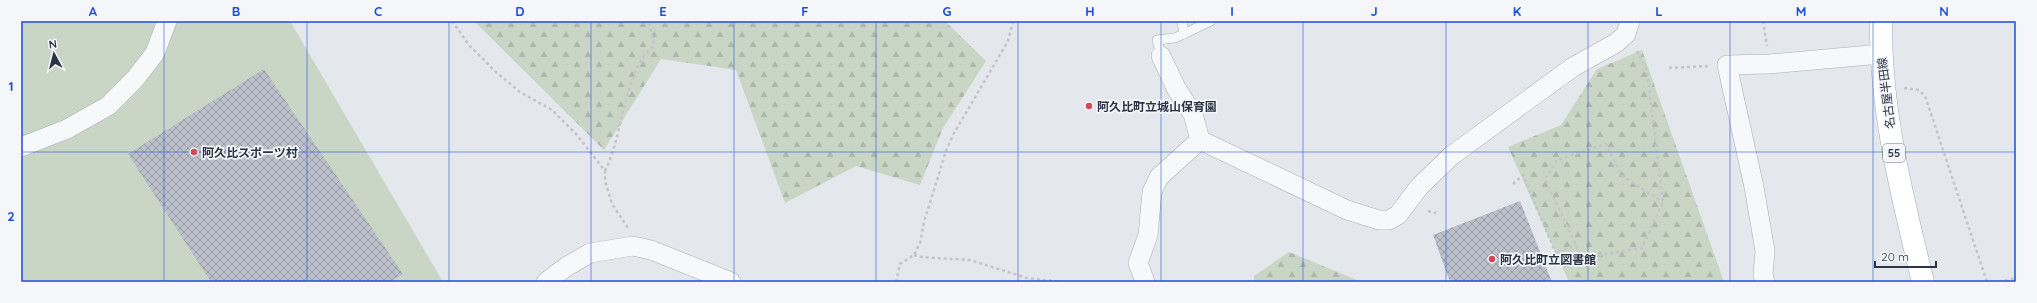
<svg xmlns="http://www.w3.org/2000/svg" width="2037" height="303" viewBox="0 0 2037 303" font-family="Quicksand,'Noto Sans JP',sans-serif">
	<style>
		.forest { fill: url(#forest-firs) }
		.pitch { fill: #c9d6c5 }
		.building { fill: url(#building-cross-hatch) }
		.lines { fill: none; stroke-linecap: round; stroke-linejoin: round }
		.service-casing { stroke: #a9aeb7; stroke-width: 10 }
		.minor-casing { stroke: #a9aeb7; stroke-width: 20 }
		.primary-casing { stroke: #a3abb8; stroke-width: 23 }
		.path { stroke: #c2c5cb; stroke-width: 2.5; stroke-dasharray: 3 3; stroke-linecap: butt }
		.service { stroke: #f7f8fa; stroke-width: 9 }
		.minor { stroke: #f7f8fa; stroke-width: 19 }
		.primary { stroke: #fff; stroke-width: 22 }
		.grid { fill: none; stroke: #1d4ed8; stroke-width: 1; stroke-opacity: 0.55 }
		.poi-dot { fill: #d1495b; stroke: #f4f6f9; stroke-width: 1.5 }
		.labels { text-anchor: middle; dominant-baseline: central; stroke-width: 3.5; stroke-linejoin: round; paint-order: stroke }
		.shield { fill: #f4f6f9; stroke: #676e7b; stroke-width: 1 }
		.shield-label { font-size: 11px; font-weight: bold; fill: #2b3445 }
		.street-label { font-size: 12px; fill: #2b3445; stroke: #f4f6f9 }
		.poi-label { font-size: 12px; font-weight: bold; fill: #2b3445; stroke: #f4f6f9; text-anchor: start }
		.neatline { fill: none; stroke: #1d4ed8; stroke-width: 1.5 }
		.grid-label { font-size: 13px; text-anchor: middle; font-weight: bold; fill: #1d4ed8 }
	</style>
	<defs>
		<pattern id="forest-firs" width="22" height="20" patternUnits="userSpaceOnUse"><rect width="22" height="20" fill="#c9d6c5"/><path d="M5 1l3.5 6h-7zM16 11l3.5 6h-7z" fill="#adb8ab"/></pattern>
		<pattern id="building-cross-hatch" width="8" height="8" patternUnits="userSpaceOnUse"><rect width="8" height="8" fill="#bbc0ca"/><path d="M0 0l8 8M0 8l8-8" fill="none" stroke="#989da6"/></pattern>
	</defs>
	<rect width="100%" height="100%" fill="#e4e7ec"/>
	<g class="forest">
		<polygon points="474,21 945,21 986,61 943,128 920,185 856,166 785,203 736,70 661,59 604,150"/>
		<polygon points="1642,50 1724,282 1569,282 1508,147 1561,125 1597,69"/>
		<polygon points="1289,252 1362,282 1254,282 1254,276"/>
	</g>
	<polygon class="pitch" points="21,21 290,21 443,282 21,282"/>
	<g class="building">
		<polygon points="264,69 403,274 390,282 211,282 128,154"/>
		<polygon points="1520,201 1552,282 1450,282 1433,235"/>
	</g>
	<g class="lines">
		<defs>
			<g id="service">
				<polyline points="1182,21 1184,34"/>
				<polyline points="1161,56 1157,40 1175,38 1211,21"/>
			</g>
			<g id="minor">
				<polyline points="1161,56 1176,88 1193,114 1200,140"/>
				<polyline points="21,147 67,129 108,106 135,79 155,53 167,21"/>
				<polyline points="546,282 566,267 590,253 633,246 651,250 731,282"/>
				<polyline points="1145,282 1138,263 1148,235 1152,192 1159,177 1200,140 1347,210 1379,220 1389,220 1398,215 1419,187 1451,156 1573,67 1616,43 1626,34 1630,21"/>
				<polyline points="1765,282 1763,275 1765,251 1754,187 1727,65 1769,64 1881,54"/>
			</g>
			<path id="primary" d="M 1881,21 C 1880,110 1902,196 1923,282"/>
		</defs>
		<use href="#service" class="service-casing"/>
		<use href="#minor" class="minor-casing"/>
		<use href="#primary" class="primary-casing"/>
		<g class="path">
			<polyline points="452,21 469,45 497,73 520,92 552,110 577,135 605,171 605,181 612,204 628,228"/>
			<polyline points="1763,21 1767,46"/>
			<polyline points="1637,51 1647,71 1663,202 1642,248 1582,258 1545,179 1557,160 1606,144 1622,176 1663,202"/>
			<polyline points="1669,68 1709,66"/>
			<polyline points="1904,88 1919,90 1925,96 1987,282"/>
			<path d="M 605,171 C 622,136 622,93 642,59 C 645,54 650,50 654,45 L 649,21"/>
			<polyline points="1513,184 1523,175 1556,254 1576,244"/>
			<polyline points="1428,211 1436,213"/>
			<polyline points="914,255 921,257 970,260 1027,278 1061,282"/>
			<polyline points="896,282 900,264 914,255 920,243 924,222 946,151 953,135 1008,41 1013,21"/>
			<polyline points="1999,282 2016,278"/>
		</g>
		<use href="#service" class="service"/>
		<use href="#minor" class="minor"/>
		<use href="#primary" class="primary"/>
	</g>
	<path class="grid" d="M 164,21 L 164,282M 307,21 L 307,282M 449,21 L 449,282M 591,21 L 591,282M 734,21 L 734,282M 876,21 L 876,282M 1018,21 L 1018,282M 1161,21 L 1161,282M 1303,21 L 1303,282M 1446,21 L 1446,282M 1588,21 L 1588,282M 1730,21 L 1730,282M 1873,21 L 1873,282M 21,152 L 2016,152"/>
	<g class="poi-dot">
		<circle cx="1089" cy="106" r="4"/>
		<circle cx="194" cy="152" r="4"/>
		<circle cx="1492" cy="259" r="4"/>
	</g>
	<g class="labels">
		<rect class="shield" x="1883" y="144" width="22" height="18" rx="3"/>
		<g class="shield-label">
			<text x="1894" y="153">55</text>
		</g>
		<g class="street-label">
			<text transform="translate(1886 93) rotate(-97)">名古屋半田線</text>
		</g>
		<g class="poi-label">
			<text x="1097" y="106">阿久比町立城山保育園</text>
			<text x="202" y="152">阿久比スポーツ村</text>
			<text x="1500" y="259">阿久比町立図書館</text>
		</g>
	</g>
	<rect width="2037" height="303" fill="none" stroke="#f4f6f9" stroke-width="44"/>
	<g transform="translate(54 54) rotate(353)" stroke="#f4f6f9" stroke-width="3" paint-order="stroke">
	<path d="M0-3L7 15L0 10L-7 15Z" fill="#2b3445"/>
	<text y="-6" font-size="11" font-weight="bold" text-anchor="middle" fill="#2b3445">N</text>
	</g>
	<path d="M1875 261v6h61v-6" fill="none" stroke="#2b3445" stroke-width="2"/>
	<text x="1881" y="261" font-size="12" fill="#2b3445" stroke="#f4f6f9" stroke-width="3" paint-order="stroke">20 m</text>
	<rect x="22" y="22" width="1993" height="259" class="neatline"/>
	<g class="grid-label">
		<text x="93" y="16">A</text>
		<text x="236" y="16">B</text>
		<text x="378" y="16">C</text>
		<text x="520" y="16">D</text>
		<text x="663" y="16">E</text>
		<text x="805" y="16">F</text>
		<text x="947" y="16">G</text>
		<text x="1090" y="16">H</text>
		<text x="1232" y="16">I</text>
		<text x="1374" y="16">J</text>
		<text x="1517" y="16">K</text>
		<text x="1659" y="16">L</text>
		<text x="1801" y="16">M</text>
		<text x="1944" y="16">N</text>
		<text x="11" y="91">1</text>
		<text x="11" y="221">2</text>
	</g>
</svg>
